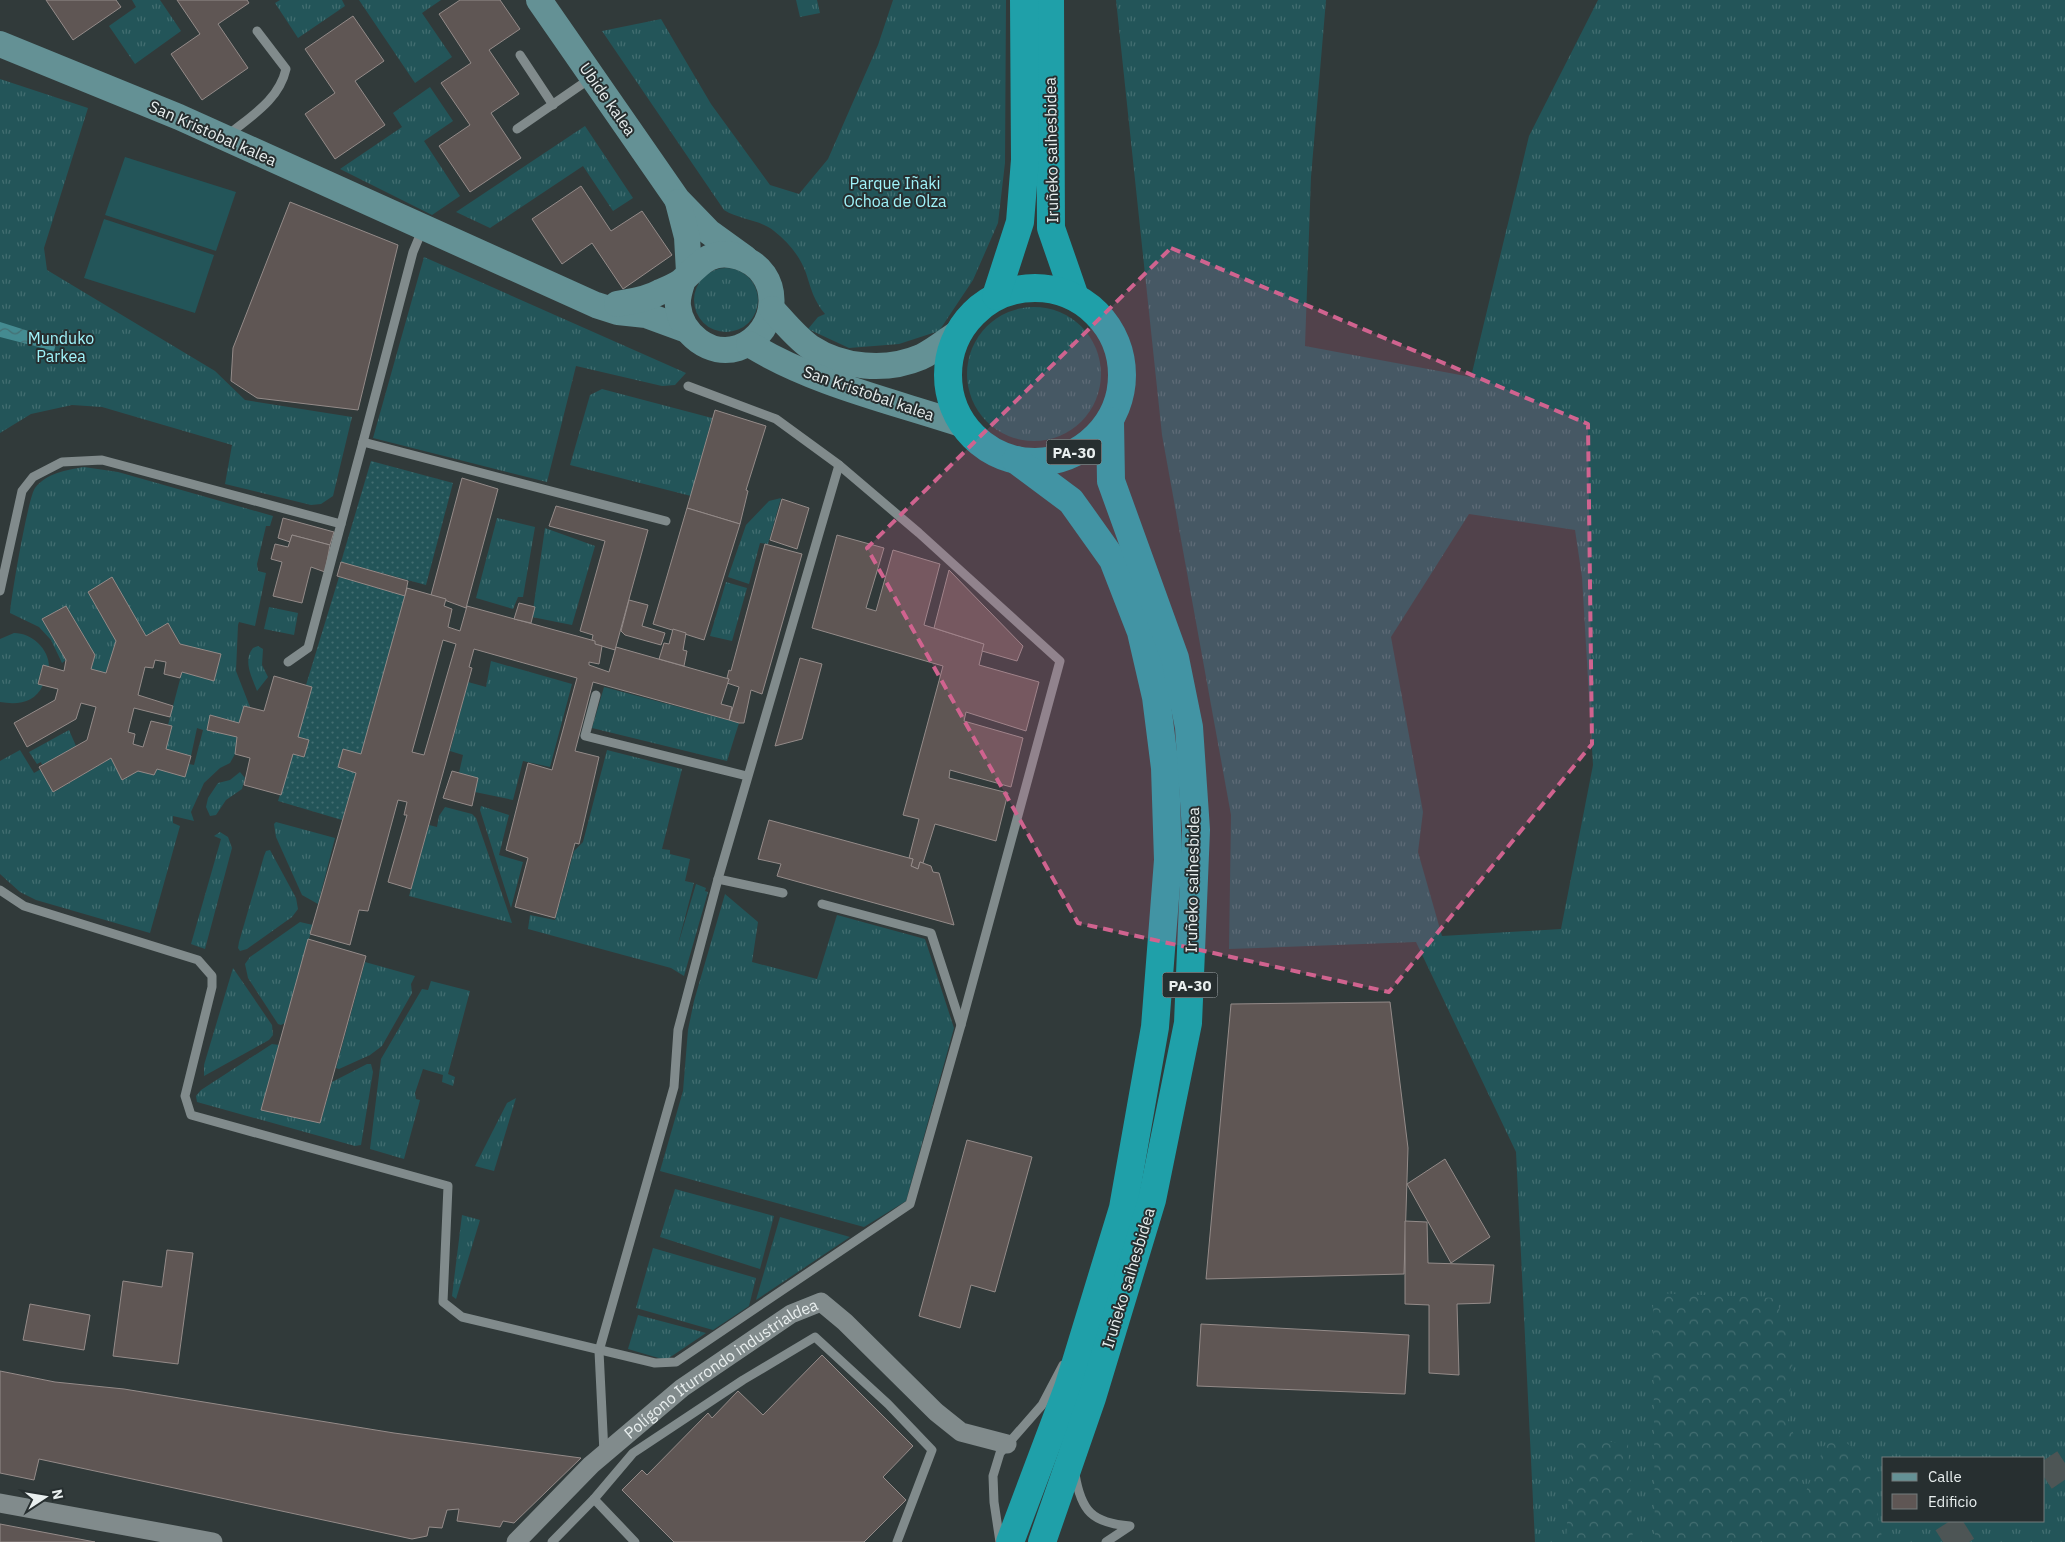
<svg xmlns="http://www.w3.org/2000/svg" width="2065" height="1542" viewBox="0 0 2065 1542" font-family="'IBM Plex Sans',sans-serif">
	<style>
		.grass { fill: url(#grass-tufts); fill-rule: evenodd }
		.forest { fill: url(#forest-crowns) }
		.garden { fill: url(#garden-dots) }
		.pitch { fill: #235559 }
		.water { fill: url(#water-waves) }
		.building { fill: #5f5654; stroke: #948b89; fill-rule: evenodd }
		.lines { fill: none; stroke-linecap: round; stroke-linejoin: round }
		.highway-tunnel { stroke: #4d5555; stroke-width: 28; stroke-dasharray: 28 14; stroke-linecap: butt }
		.lane { stroke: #818b8c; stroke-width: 9 }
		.street { stroke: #818b8c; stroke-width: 19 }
		.secondary { stroke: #649195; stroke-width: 26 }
		.highway { stroke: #1fa0a9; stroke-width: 28 }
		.marked { fill: #d0638f; fill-opacity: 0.2; stroke: #d0638f; stroke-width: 4; stroke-dasharray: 10 6; stroke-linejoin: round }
		.labels { text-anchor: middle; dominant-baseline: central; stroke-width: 4; stroke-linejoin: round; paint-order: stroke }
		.shield { fill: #272f30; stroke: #afb5b6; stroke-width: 1 }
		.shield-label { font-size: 15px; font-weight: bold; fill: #e9efef }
		.street-label { font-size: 16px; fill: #e9efef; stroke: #272f30 }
		.park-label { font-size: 16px; fill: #a0f3fa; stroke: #272f30 }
	</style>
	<defs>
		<pattern id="grass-tufts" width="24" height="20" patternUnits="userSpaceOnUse" patternTransform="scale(1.25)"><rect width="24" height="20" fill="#235559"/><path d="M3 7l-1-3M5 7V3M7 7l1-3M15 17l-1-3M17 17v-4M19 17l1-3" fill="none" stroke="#436e71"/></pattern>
		<pattern id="forest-crowns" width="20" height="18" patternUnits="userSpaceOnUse" patternTransform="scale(1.25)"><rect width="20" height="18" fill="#235559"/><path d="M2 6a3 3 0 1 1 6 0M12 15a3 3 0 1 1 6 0" fill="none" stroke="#436e71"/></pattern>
		<pattern id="garden-dots" width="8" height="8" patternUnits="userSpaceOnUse" patternTransform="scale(1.25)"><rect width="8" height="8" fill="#235559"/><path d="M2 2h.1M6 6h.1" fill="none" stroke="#436e71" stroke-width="1.8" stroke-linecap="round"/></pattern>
		<pattern id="water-waves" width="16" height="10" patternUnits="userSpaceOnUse" patternTransform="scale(1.25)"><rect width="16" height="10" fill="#448b91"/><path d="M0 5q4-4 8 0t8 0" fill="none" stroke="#457074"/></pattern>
	</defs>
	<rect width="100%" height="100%" fill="#313a3a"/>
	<g class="grass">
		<polygon points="132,0 160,0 181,31 135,64 109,26 136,7"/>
		<polygon points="280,0 342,0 345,6 298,38 275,3"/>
		<polygon points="359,0 441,0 422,13 452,57 415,83"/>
		<polygon points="796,0 817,0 820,13 800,17"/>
		<path d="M 893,0 L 1006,0 L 1005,163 L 998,223 L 973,280 L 939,331 L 899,344 L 849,348 L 808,329 L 818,317 L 825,314 C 814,301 811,289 806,273 C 800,256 788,242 774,231 C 759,219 740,220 724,210 L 602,31 L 661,19 L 711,104 L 770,185 L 799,194 L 828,159 L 878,45 Z"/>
		<path d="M 1116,0 L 1326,0 L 1311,177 L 1305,346 L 1471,377 L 1529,136 L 1598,0 L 2065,0 L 2065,1542 L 1535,1542 L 1516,1152 L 1416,942 L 1229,949 L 1231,815 L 1162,435 ZM 1469,514 L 1575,530 L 1582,577 L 1593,765 L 1561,929 L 1442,936 L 1418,852 L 1423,812 L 1391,637 ZM 1884,1458 L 2044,1458 L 2044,1521 L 1884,1521 Z"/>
		<polygon points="0,79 88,108 44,248 47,270 215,371 245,400 352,417 333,496 321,504 311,505 225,484 232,445 102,407 72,405 31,414 0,433"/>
		<polygon points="430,87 453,121 424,141 460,196 432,215 340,169 402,127 393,113"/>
		<polygon points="585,126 633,198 613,211 583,166 490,228 456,212"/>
		<polygon points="424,257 686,373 675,385 662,386 576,366 547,482 373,438"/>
		<circle cx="726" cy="300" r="32"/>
		<circle cx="1034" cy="374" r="67"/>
		<polygon points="602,389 712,418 691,496 570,465 590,395"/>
		<path d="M 84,467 L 118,472 L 273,516 L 270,526 L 266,526 L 257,564 L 258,571 L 266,573 L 255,626 L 239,622 L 238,625 L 236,671 L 250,707 L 244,706 L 239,723 L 210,715 L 207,730 L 237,737 L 235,754 L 230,763 L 220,768 L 204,783 L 191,812 L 194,821 L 173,816 L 173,823 L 180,826 L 150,933 L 36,900 L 20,892 L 0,874 L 0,761 L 20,750 L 34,773 L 41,769 L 54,792 L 111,758 L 122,780 L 138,771 L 154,775 L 157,769 L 185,777 L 189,764 L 194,765 L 203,730 L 197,728 L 191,756 L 166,749 L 172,726 L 168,725 L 182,672 L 214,681 L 220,654 L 180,644 L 168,623 L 146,636 L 112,578 L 88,592 L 116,641 L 106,673 L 91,669 L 95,655 L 66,606 L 43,619 L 66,660 L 62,663 L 51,640 L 39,627 L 10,613 C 11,597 28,498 35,488 C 47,473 66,470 84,467 Z"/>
		<polygon points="781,498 768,544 760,543 749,584 728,577 746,525 769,501"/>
		<polygon points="497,518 535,527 523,597 518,597 513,609 476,598"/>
		<polygon points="545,528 595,546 572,625 532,617"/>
		<polygon points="726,582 747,588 732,641 710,636"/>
		<polygon points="269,607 298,613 294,635 264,629"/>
		<path d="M 14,633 C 32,633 49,649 49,667 L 43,665 L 38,683 L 43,685 C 35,703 18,705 0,702 L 0,639 Z"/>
		<path d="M 258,646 L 263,649 L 262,665 L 268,677 L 257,691 C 253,679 242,661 253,648 Z"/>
		<polygon points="491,661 572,684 550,767 523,761 513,800 475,792 478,779 459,773 463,755 450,751 468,682 486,687"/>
		<polygon points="604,687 739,723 727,761 592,728"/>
		<polygon points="69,730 76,746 42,765 41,762 37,764 29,752"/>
		<polygon points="607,750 682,769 662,849 670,850 670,854 690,859 685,881 694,883 677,948 696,884 706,888 705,891 708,892 684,976 671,968 528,929 530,915 555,920 574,851 583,842"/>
		<polygon points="240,772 245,778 242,789 226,800 216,815 210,816 206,807 208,798 218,783 230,780"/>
		<polygon points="481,806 509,815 499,855 523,862 511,908 480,810"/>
		<polygon points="445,807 472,814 476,818 512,923 409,896 429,825 437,827 439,816"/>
		<polygon points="276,822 335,838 318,904 302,895 276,837 274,824"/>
		<polygon points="220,832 228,837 232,848 205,949 191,944 221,839 214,836"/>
		<polygon points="270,850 296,898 298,909 292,917 247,949 240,951 238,948 239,942 264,856 266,851"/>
		<polygon points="725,894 758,922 752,962 817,979 837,915 925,939 954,1028 906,1201 864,1227 660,1171 683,1091 688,1030 694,1001"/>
		<polygon points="300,922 313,925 285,1023 281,1025 278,1024 248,978 245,964 250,957"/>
		<polygon points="365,962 415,976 411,984 412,993 382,1046 370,1055 339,1069 336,1068"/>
		<polygon points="233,968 272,1025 273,1035 269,1040 204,1076 204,1065"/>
		<polygon points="431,981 470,991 448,1074 455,1077 453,1086 442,1082 443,1075 423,1069 415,1093 416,1099 420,1100 404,1159 370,1149 381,1059 422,989 428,990"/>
		<polygon points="272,1044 279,1045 261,1110 320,1123 332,1082 367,1064 371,1064 373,1072 361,1145 355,1146 197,1102 196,1096 201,1090"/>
		<polygon points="516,1098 494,1171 475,1166 507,1103"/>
		<polygon points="675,1189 774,1216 760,1269 660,1237"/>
		<polygon points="462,1215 480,1220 456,1299 452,1296"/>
		<polygon points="780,1217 850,1237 756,1300"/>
		<polygon points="653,1248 756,1278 749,1306 713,1330 636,1308"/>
		<polygon points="638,1315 706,1333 669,1358 662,1359 628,1349"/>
	</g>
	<g class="forest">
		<polygon points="1653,1293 1776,1298 1793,1355 1788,1421 1797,1442 1800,1506 1825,1445 1839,1436 1867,1461 1883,1542 1788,1542 1729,1538 1728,1542 1655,1542"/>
		<polygon points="1572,1437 1628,1444 1633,1542 1566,1542"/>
	</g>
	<g class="garden">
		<polygon points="371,461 453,483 426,585 341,562"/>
		<polygon points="339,577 405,596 361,754 343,750 338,767 356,773 342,820 278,801 293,754 304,757 309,741 298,737 312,687 306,685"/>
	</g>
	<g class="pitch">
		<polygon points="125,157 236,192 216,251 105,215"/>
		<polygon points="104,219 214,255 195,313 84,278"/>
	</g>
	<polygon class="water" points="0,322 57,340 54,351 0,337"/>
	<g class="building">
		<polygon points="46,0 116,0 121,7 73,40"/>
		<polygon points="177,0 247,0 249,3 218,24 248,68 202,100 171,54 200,34"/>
		<polygon points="460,0 500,0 520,29 489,50 519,94 491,113 521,158 470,192 439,146 470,125 441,83 471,63 439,14"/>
		<polygon points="353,16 384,61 355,81 385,125 335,159 305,114 335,93 305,49"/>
		<polygon points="581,186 611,231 642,211 672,255 623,289 592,243 562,264 532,219"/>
		<polygon points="290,202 398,245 358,410 257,398 231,381 233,348"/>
		<polygon points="715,410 766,426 746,490 748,491 740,524 687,508"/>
		<polygon points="462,478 498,489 466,608 431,595"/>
		<polygon points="782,499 809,508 797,549 770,540"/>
		<polygon points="556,506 648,530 615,650 595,644 592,640 593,635 580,631 605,541 549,526"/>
		<polygon points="687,508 740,524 704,640 653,624"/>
		<polygon points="283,518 334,532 330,545 292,535 290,542 278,538"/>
		<polygon points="292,535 330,545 325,572 311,567 302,603 273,596 282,562 271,559 275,544 288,547"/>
		<polygon points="837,535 884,548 866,608 876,611 893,550 940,564 924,625 984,644 979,665 1039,682 1026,731 966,712 964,721 1023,738 1011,787 950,770 949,778 1008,793 996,841 935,824 923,863 920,862 918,869 911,866 913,859 909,858 919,819 903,815 943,666 812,628"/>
		<polygon points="765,544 802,554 762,694 751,690 744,723 739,723 729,720 739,687 727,683 729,679 727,678 729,670 731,671"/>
		<polygon points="341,562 408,581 405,596 337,576"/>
		<polygon points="949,570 1023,646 1017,661 982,651 984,644 934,628"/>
		<polygon points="112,577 146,636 168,623 180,644 221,654 214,681 182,672 180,678 164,674 166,662 155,660 153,668 145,667 138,695 173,706 170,717 134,708 128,732 135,734 133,744 143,747 151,721 172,726 166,749 191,756 185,777 157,769 154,775 138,771 122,780 111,758 53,792 39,767 87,740 96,707 81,703 76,719 27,747 14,723 55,700 58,689 38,684 43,665 64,671 66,660 42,619 66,606 95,655 91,669 106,673 116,641 88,592"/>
		<path d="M 407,588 L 446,599 L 444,606 L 452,609 L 448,627 L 460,631 L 467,606 L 595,641 L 595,644 L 602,646 L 599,664 L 589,662 L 589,665 L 609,672 L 616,647 L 729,679 L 721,704 L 732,707 L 729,720 L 593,682 L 575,751 L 599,757 L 579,844 L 575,843 L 555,918 L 515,907 L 528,858 L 506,850 L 528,763 L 552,770 L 577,678 L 474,649 L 469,667 L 472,668 L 411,889 L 388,882 L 407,815 L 404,815 L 407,802 L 398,800 L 368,911 L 359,910 L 350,945 L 310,934 L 356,773 L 338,767 L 343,749 L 361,754 ZM 443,640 L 456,644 L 424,755 L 412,752 Z"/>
		<polygon points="629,600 648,605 642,626 665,633 661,645 625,635 621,631"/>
		<polygon points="519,603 535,607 531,623 514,619"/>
		<polygon points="673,629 686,633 683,650 687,651 684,666 659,659 664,643 669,644"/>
		<polygon points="800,658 822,664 802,739 775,746"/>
		<polygon points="274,676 312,687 298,737 309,740 304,757 293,754 281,795 244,785 250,758 235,754 237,737 207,730 210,715 239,723 244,706 264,711"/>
		<polygon points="452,771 478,778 472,806 443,798"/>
		<polygon points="769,820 909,858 913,859 911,866 918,869 920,862 931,866 933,872 939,873 954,925 777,876 781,864 758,859"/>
		<polygon points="308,939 366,956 320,1123 261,1110"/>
		<polygon points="1390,1002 1408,1148 1404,1274 1206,1279 1231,1004"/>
		<polygon points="967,1140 1032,1157 995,1292 971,1285 960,1328 919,1316"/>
		<polygon points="1445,1159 1490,1237 1451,1263 1407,1184"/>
		<polygon points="1405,1221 1427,1222 1428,1263 1494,1265 1490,1303 1457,1304 1459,1375 1429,1373 1429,1305 1405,1304"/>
		<polygon points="167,1250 193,1253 178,1364 113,1356 123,1281 162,1287"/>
		<polygon points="30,1304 90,1315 84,1350 23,1340"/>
		<polygon points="1201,1324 1409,1335 1405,1394 1197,1386"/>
		<polygon points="822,1355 913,1446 883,1477 906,1500 864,1542 674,1542 622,1490 642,1470 647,1475 708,1413 712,1418 738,1391 763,1415"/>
		<polygon points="0,1371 55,1382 124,1389 394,1433 581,1458 514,1523 503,1521 500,1527 457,1521 459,1509 447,1510 442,1528 429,1527 427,1536 412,1539 39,1459 34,1480 0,1473"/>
		<polygon points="0,1524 95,1542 0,1542"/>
	</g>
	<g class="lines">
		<g class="highway-tunnel">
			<polyline points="2044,1477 2065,1463"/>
			<polyline points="1943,1542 1976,1521"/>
		</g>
		<g class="lane">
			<polyline points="520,55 553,105"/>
			<polyline points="517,129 591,78"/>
			<path d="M 228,135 C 251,116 279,100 286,69 L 257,31"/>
			<polyline points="363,442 413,252 423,228"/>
			<polyline points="0,591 22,491 33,477 62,462 102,460 341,524 363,442 666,521"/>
			<polyline points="288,662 308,648 341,524"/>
			<polyline points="596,695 585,736 747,776"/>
			<polyline points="0,890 24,906 198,960 212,976 212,987 185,1096 191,1115 448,1186 443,1302 462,1317 655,1363 676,1362 910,1204 961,1025 1060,661 919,533 839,465 776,419 688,386"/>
			<polyline points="783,893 718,879 839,465"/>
			<polyline points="822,904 931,933 961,1025"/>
			<polyline points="604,1453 599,1351 674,1087 678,1030 718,879"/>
			<path d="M 1075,1474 C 1081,1511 1092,1523 1130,1526 L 1106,1542"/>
			<polyline points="594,1499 635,1542"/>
			<polyline points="552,1542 594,1499 633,1453 743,1380 815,1337 888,1404 932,1450 897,1542"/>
			<polyline points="1000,1542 994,1502 993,1476 1000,1453 1042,1405 1063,1365"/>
		</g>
		<g class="street">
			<polyline points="0,1503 213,1542"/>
			<path id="s1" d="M 516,1542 L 591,1465 L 682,1388 L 791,1314 L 821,1302 L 845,1322 L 936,1412 L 961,1432 L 1007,1444"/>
		</g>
		<g class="secondary">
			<polyline points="539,0 677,199 709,232 745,258"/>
			<polyline points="0,44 179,117 596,305 618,312 646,315 687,330"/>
			<polyline points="678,202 687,237 689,272"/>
			<path d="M 617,304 C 632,301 646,300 660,292 C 667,289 678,285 683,280 C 700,263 712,248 739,257 C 784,271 781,332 738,348 C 710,357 681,334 678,306 C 677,297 680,289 683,280"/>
			<path d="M 772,309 C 784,322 796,337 810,347 C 842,368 886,372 921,357 C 934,351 947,340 959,332"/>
			<path d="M 749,344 C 814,384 892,401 964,425"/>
		</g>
		<g class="highway">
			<polyline points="1050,0 1051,228 1075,297"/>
			<circle cx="1035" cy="375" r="87"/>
			<polyline points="996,296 1020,222 1025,160 1024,0"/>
			<polyline points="1010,1542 1068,1388 1123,1208 1155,1027 1168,860 1165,768 1156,697 1141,632 1113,560 1071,501 1016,460"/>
			<polyline points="1042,1542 1092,1398 1152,1200 1188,1023 1196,830 1189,727 1175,658 1111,481 1110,421"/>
		</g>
	</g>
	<path class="marked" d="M 1171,248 L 1588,424 L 1592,744 L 1389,992 L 1078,923 L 867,548 Z"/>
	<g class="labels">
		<g class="shield">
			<rect x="1046.5" y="439.5" width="55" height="25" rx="4"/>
			<rect x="1162.5" y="972.5" width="55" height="25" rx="4"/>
		</g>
		<g class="shield-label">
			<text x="1074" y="452">PA-30</text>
			<text x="1190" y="985">PA-30</text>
		</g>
		<g class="street-label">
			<text transform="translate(608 99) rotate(55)">Ubide kalea</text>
			<text transform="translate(213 133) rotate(24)">San Kristobal kalea</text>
			<text transform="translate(1051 150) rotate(-91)">Iruñeko saihesbidea</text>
			<text transform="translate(869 393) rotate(19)">San Kristobal kalea</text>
			<text transform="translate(1192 880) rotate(-89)">Iruñeko saihesbidea</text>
			<text transform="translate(1128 1278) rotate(-73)">Iruñeko saihesbidea</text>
			<text stroke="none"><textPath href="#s1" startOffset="270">Polígono Iturrondo industrialdea</textPath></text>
		</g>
		<g class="park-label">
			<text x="895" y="183">Parque Iñaki<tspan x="895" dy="18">Ochoa de Olza</tspan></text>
			<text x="61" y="338">Munduko<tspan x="61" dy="18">Parkea</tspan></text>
		</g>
	</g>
	<rect x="1882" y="1457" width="162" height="65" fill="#272f30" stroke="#757c7c"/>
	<rect x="1892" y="1473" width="25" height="8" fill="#649195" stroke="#757c7c"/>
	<text x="1928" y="1482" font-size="15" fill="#e9efef">Calle</text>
	<rect x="1892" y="1494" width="25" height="15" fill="#5f5654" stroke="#757c7c"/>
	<text x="1928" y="1507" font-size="15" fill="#e9efef">Edificio</text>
	<g transform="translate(45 1497) rotate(78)" stroke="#272f30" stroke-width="4" paint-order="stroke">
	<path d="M0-4L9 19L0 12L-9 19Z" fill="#e9efef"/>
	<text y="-8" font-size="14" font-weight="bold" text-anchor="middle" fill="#e9efef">N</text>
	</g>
</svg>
